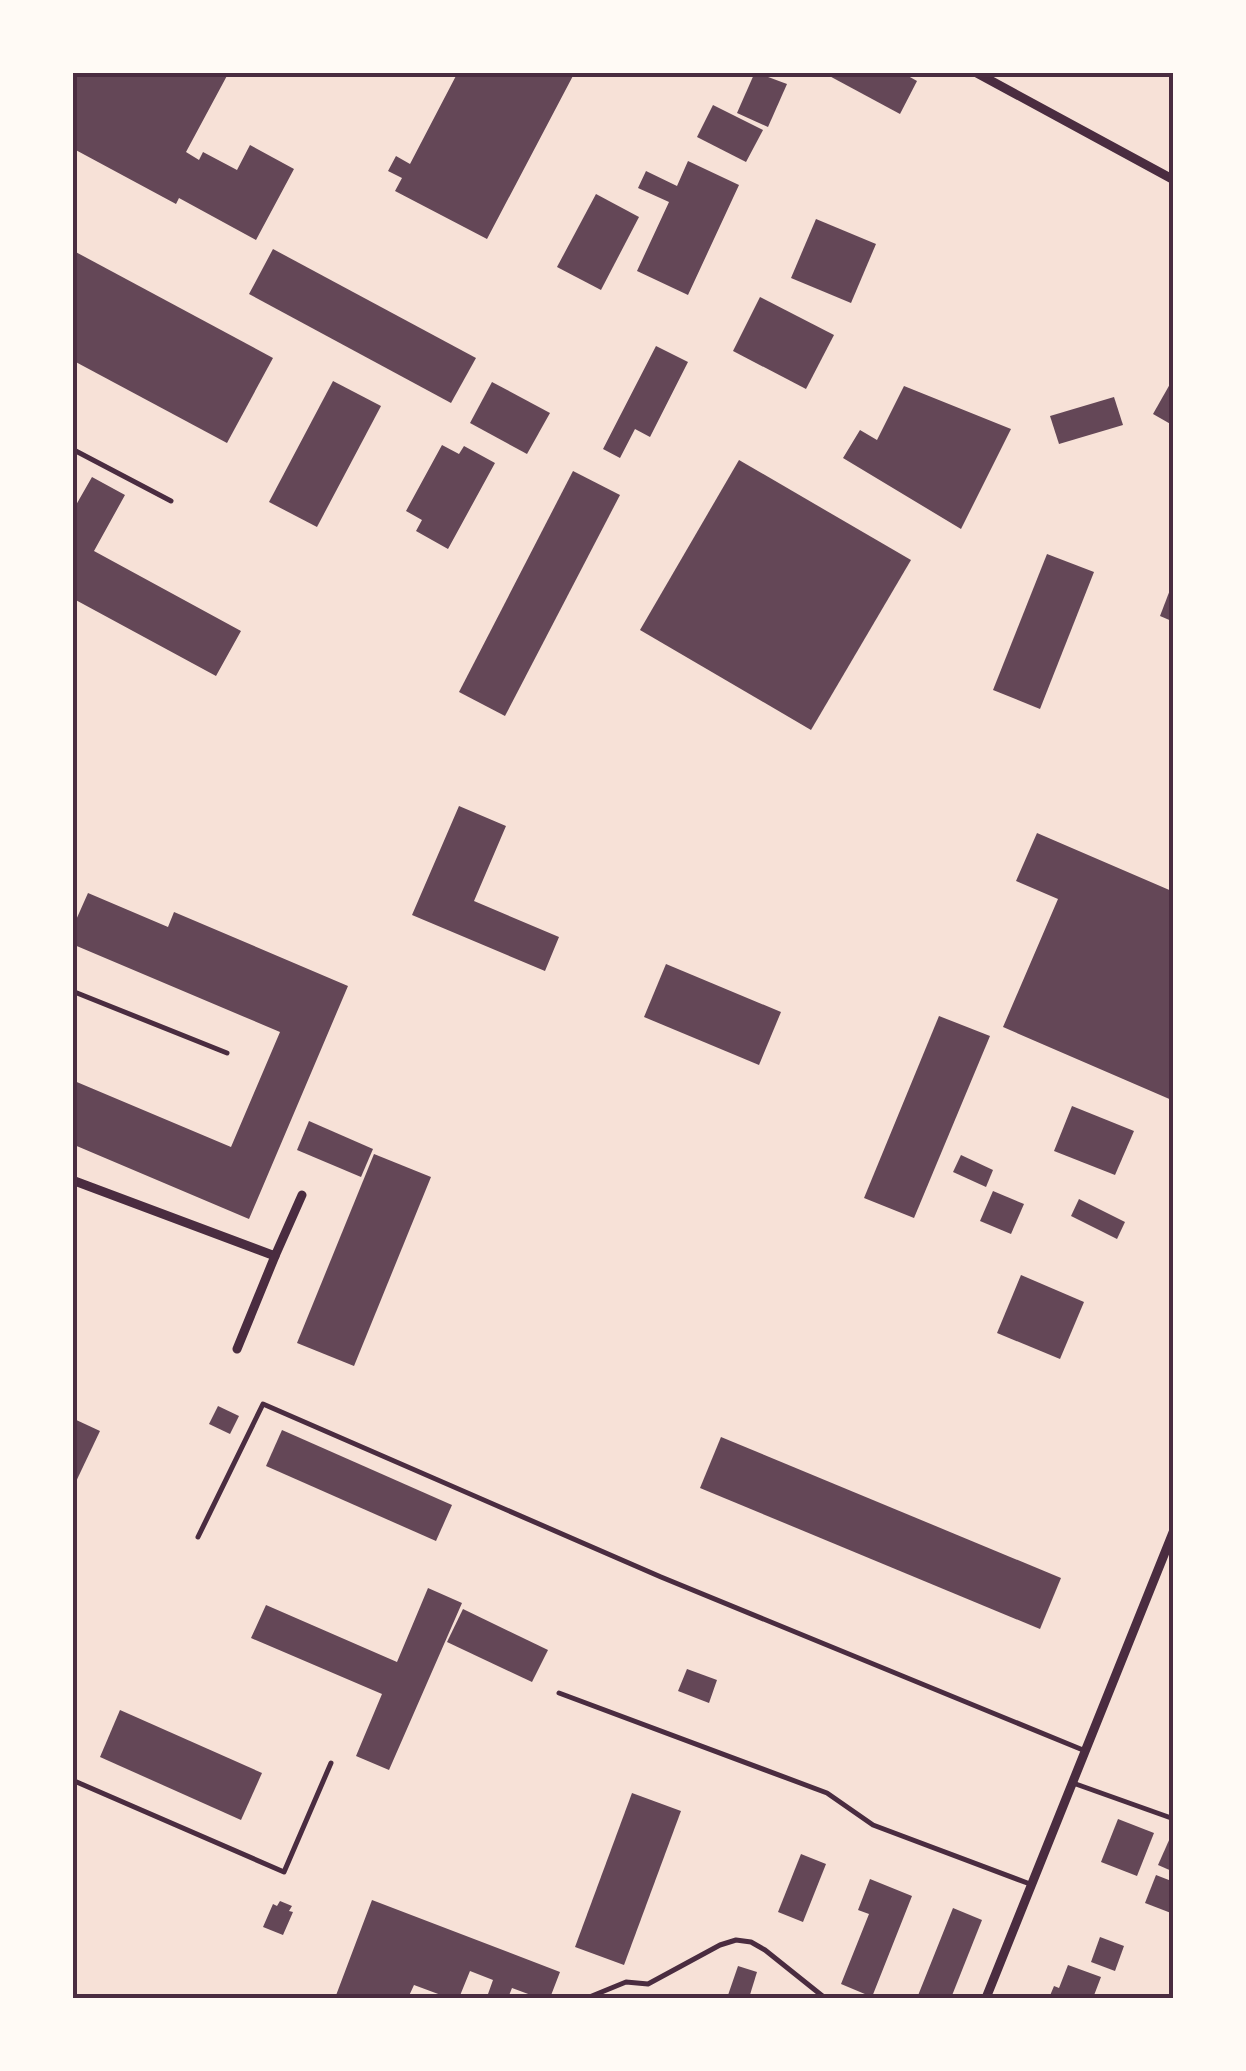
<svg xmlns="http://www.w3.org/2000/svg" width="1246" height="2071" viewBox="0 0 1246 2071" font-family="Overpass,sans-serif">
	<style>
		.building { fill: #644757 }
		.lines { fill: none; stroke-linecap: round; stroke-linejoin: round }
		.service { stroke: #4a2c40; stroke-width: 5 }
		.minor { stroke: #4a2c40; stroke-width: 9 }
		.neatline { fill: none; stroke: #4a2c40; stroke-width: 4 }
	</style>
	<rect width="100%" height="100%" fill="#f7e1d7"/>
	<g class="building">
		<polygon points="72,72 229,72 186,152 199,160 203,152 237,170 250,145 294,169 256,240 179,198 176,204 72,148"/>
		<polygon points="458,72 575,72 487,239 395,191 402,178 388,171 396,156 410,164"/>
		<polygon points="755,72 787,84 768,127 737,113"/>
		<polygon points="822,72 901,72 917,81 900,114"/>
		<polygon points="713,105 763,130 746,162 697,137"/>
		<polygon points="688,161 739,185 688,295 637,271 669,202 638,188 646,171 677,186"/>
		<polygon points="596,194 639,217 601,290 557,267"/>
		<polygon points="816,219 876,244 851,303 791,278"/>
		<polygon points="273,249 476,358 451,403 249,294"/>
		<polygon points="72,250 273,358 227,443 72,360"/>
		<polygon points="760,297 834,335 806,389 733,351"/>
		<polygon points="656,346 688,362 650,437 635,429 620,458 603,449"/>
		<polygon points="1174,377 1174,426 1153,414"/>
		<polygon points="333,381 381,406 317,527 269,502"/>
		<polygon points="492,382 550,413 527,454 470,423"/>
		<polygon points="904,386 1011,429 961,529 843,458 860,430 877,440"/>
		<polygon points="1114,397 1123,425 1059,444 1050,416"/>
		<polygon points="442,445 459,454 464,446 495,463 448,549 416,531 422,520 406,511"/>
		<polygon points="739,460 911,560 811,730 640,630"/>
		<polygon points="573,471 620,495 505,716 459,692"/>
		<polygon points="92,477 125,495 94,551 241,631 216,676 72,598 72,512"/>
		<polygon points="1047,554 1094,572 1040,709 993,690"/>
		<polygon points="1173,582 1174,582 1174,622 1160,616"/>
		<polygon points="459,806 506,826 474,901 559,937 545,971 412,915"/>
		<polygon points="1037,833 1174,892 1174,1101 1003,1027 1058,899 1016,881"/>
		<polygon points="88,893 168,927 174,912 348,986 249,1219 72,1144 72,1080 231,1147 280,1032 72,944 72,929"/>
		<polygon points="666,964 781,1012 759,1065 644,1017"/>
		<polygon points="939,1016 990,1036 914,1218 864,1198"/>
		<polygon points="1072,1106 1134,1131 1115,1175 1054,1151"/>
		<polygon points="309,1121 373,1149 361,1177 297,1150"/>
		<polygon points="374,1154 431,1177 354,1366 297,1343"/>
		<polygon points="961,1155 993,1170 986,1187 953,1172"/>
		<polygon points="993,1191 1024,1204 1011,1234 980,1221"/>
		<polygon points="1079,1199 1125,1222 1117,1239 1071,1216"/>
		<polygon points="1021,1275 1084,1302 1060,1359 997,1333"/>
		<polygon points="218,1406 239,1416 230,1434 209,1424"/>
		<polygon points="72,1418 100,1431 72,1490"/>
		<polygon points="282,1430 452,1505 436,1541 266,1466"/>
		<polygon points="721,1437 1061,1578 1040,1629 700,1488"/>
		<polygon points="428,1588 462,1603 389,1770 356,1756 382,1694 251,1638 266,1605 397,1662"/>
		<polygon points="463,1609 548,1650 532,1682 447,1642"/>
		<polygon points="687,1669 717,1680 709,1703 678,1691"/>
		<polygon points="120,1710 262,1773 241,1820 100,1757"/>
		<polygon points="632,1793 681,1811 624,1965 575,1947"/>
		<polygon points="1118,1819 1154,1833 1137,1876 1101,1862"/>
		<polygon points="1174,1829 1174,1872 1158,1865"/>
		<polygon points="801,1854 826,1864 803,1922 778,1912"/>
		<polygon points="1156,1875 1174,1882 1171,1913 1145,1903"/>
		<polygon points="870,1879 912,1896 872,1997 841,1984 869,1914 858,1910"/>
		<polygon points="372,1900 560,1972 550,1998 539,1998 512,1988 508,1998 500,1998 488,1994 493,1980 470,1971 459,1998 449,1998 414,1985 408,1998 335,1998"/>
		<polygon points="280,1901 292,1906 289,1911 293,1912 283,1935 263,1927 273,1904 277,1906"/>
		<polygon points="953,1908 982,1920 951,1998 917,1998"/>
		<polygon points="1100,1937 1124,1946 1115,1971 1091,1962"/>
		<polygon points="1068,1965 1101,1977 1093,1998 1049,1998 1054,1986 1059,1988"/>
		<polygon points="738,1966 757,1972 749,1998 727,1998"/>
	</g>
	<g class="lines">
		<g class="service">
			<polyline points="72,449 171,501"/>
			<polyline points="72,991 227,1053"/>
			<polyline points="198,1537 263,1404 661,1577 1083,1750"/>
			<polyline points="559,1693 827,1793 873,1825 1030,1884"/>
			<polyline points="72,1780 284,1872 331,1763"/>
			<polyline points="1073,1783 1174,1819"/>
			<polyline points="587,1998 626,1982 648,1984 720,1945 736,1940 751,1942 765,1950 825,1998"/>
		</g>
		<g class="minor">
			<polyline points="975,72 1174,180"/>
			<polyline points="72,1180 275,1256 302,1195"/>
			<polyline points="237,1349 275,1256"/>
			<polyline points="986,1998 1174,1530"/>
		</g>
	</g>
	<rect width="1246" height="2071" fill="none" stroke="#fffaf5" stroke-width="150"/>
	<rect x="75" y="75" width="1096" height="1921" class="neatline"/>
</svg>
